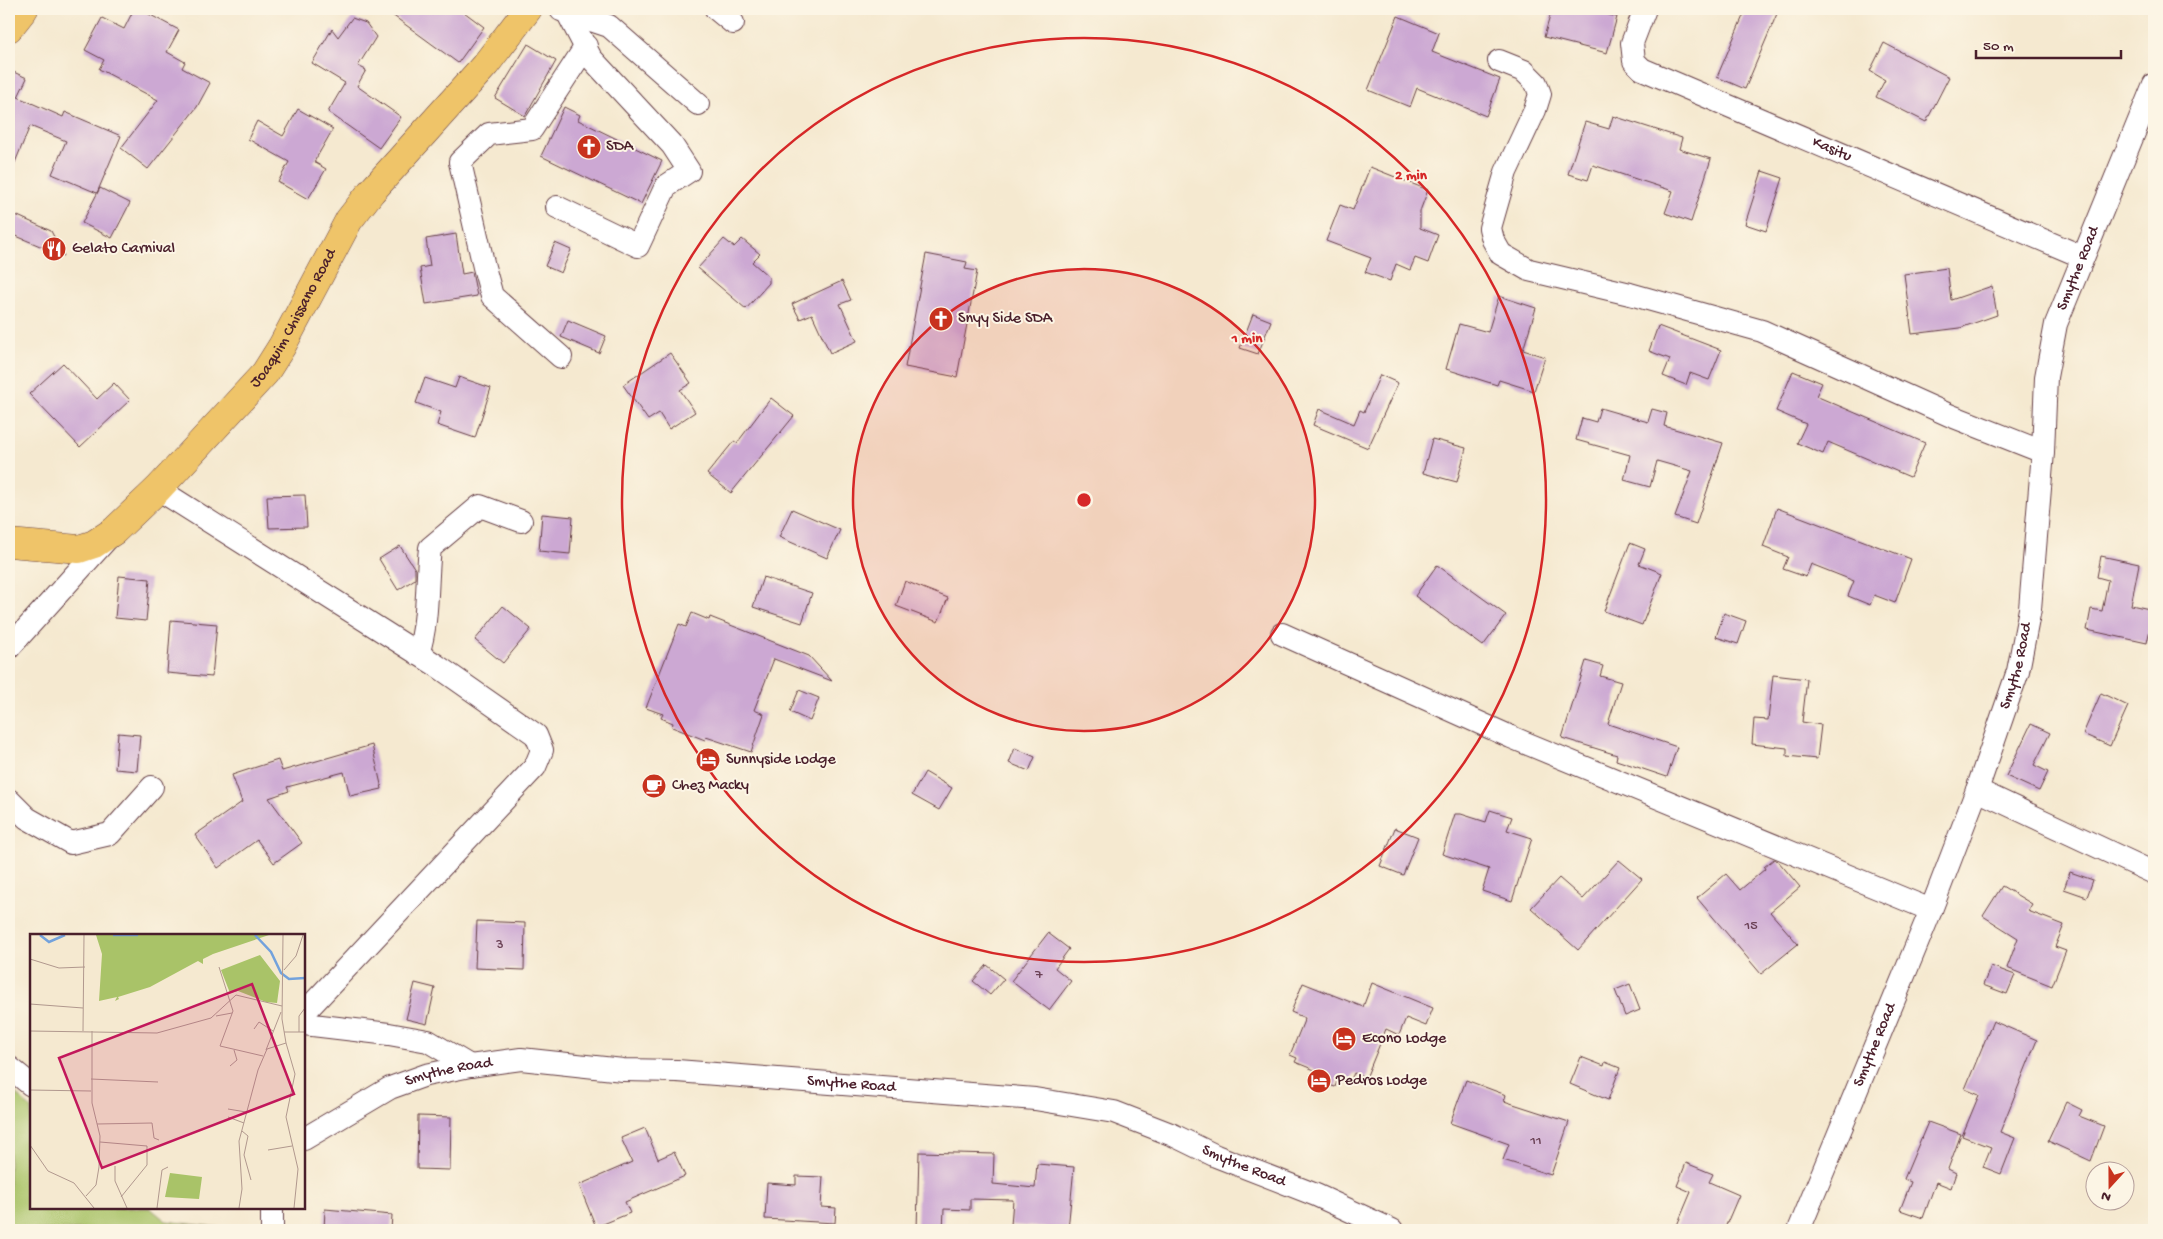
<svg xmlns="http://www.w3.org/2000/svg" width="2163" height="1239" viewBox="0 0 2163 1239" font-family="'Gochi Hand',sans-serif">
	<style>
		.green { fill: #a9c368; stroke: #7a714a }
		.building { fill: #cca8d3 }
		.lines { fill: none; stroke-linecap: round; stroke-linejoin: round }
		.minor-casing { stroke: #643d44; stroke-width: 24 }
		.major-casing { stroke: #643d44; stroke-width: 29 }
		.highway-casing { stroke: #643d44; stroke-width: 29 }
		.minor { stroke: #fff; stroke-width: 22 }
		.major { stroke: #efc469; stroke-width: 28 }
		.highway { stroke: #efc469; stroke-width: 28 }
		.ring { fill: none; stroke: #d62828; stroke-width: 2.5 }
		.labels { text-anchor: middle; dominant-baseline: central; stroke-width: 4; stroke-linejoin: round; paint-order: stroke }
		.number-label { font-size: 14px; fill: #6a4155 }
		.poi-label { font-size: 16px; fill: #4a1f2b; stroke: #fcf5e5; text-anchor: start }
		.street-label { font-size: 16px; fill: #4a1f2b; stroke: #fcf5e5 }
		.inset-river { fill: none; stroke: #73a2dc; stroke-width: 2.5 }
		.inset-road { fill: none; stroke: #b1988e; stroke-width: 1 }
		.view { fill: #c2185b; fill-opacity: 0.15; stroke: #c2185b; stroke-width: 2.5 }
		.inset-edge { fill: none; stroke: #4a1f2b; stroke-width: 2.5 }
		.centre { fill: #d62828; stroke: #fcf5e5; stroke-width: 2.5 }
		.ring-label { font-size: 15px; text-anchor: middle; font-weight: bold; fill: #d62828; stroke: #fcf5e5; stroke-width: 4; stroke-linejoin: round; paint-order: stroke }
	</style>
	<rect width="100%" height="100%" fill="#fcf5e5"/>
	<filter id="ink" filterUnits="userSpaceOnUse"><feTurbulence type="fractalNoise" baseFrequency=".02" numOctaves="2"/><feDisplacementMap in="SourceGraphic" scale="10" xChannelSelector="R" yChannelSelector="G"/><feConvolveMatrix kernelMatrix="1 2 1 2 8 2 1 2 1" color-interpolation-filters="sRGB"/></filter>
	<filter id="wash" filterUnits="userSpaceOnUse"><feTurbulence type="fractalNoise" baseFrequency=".0096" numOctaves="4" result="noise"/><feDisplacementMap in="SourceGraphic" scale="20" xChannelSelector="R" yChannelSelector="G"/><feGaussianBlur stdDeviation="1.12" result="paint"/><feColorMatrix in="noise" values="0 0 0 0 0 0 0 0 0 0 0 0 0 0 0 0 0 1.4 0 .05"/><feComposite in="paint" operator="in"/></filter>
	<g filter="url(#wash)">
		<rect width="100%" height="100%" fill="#f5e9d0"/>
		<polygon class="green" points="9,1086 31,1109 31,1208 150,1208 166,1221 240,1230 9,1230"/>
		<g id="blocks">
			<g class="building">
				<polygon points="134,9 139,9 179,30 167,52 185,62 182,68 210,83 197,107 148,169 121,148 158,100 99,69 104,60 85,50 102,18 124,29"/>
				<polygon points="384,9 460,9 484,27 458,63"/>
				<polygon points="1552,9 1586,9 1617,17 1607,53 1544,37"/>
				<polygon points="1746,9 1779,9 1745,89 1717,77"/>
				<polygon points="1398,16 1439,33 1432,52 1500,79 1486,116 1417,88 1410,107 1368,90"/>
				<polygon points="352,18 366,23 376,37 358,66 366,70 357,86 401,117 379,148 328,112 345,83 312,63 332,29 338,37"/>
				<polygon points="1884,43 1949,77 1926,122 1876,97 1885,80 1870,71"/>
				<polygon points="528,44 556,61 525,116 495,98"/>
				<polygon points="9,70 27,78 18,97 63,117 65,112 121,136 97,193 52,174 66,141 30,126 9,177"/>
				<polygon points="564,107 580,115 578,120 662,161 641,204 541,156"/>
				<polygon points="298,109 333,129 314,162 326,169 308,199 278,182 289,162 248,139 257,121 283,136"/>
				<polygon points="1613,116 1682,138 1679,149 1711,159 1691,222 1665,213 1673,191 1593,165 1588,180 1568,174 1585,122 1609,129"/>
				<polygon points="1370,167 1428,190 1420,211 1420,228 1438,235 1428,263 1415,258 1410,270 1396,264 1390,281 1365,272 1371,258 1326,241 1340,205 1353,210"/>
				<polygon points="1762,171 1783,178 1766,231 1745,224"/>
				<polygon points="100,188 130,203 112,238 82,223"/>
				<polygon points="9,212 51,231 64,256 9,233"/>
				<polygon points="456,234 462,274 472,272 477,296 426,304 420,268 430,266 426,239"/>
				<polygon points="724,239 734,247 742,239 760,254 752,262 769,277 769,283 746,309 698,268"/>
				<polygon points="555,243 571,250 561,273 545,266"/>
				<polygon points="926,254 967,262 965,269 977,271 957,377 905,367"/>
				<polygon points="1947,268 1951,300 1992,286 1997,315 1960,328 1912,334 1904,274"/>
				<polygon points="842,281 851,300 840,304 857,341 830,353 812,314 800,319 792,304"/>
				<polygon points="1499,296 1536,308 1523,350 1545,357 1534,391 1499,380 1497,385 1446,369 1459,324 1488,332"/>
				<polygon points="1253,314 1271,321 1258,354 1240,348"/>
				<polygon points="568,320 606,336 599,353 561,337"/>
				<polygon points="1658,326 1721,350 1709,380 1690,373 1686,385 1663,376 1670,359 1649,351"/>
				<polygon points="670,353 691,383 680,390 695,412 669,429 659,413 648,420 623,385"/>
				<polygon points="63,363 97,399 114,383 130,400 80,447 29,394"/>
				<polygon points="1793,371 1822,383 1816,396 1925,443 1910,477 1828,442 1823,454 1797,443 1806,424 1776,411"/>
				<polygon points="1380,375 1398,383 1368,448 1313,425 1319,409 1354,424 1360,410 1364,412"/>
				<polygon points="459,377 491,388 475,438 437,425 441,412 416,403 425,378 455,388"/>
				<polygon points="771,398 794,416 731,493 707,474 734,441 737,443"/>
				<polygon points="1600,408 1648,422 1652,409 1667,413 1664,426 1723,443 1696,524 1675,517 1692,471 1657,461 1650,487 1624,480 1630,455 1576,440 1582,418 1596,422"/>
				<polygon points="1432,439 1466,448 1457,482 1423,473"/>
				<polygon points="305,495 307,527 269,528 267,496"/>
				<polygon points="1777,508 1911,559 1895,603 1874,595 1870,605 1848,596 1854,581 1811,564 1806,577 1783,569 1788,557 1763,547"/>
				<polygon points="792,509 840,530 827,558 779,537"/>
				<polygon points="542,514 573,517 570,554 539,551"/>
				<polygon points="1630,543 1645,549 1639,564 1662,573 1642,625 1604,611"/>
				<polygon points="400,546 415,569 415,579 398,590 379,559"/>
				<polygon points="2101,556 2139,564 2131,605 2154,610 2147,643 2087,630 2091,609 2102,611 2108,580 2097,577"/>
				<polygon points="1437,565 1506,615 1483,646 1415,596"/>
				<polygon points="119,576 150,579 146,621 115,618"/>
				<polygon points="763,577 812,593 802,623 753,607"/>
				<polygon points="905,581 948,598 938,622 896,606"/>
				<polygon points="503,606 531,629 503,663 475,640"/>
				<polygon points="692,613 709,620 710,617 809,656 832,681 774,659 754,710 764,714 751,752 706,737 705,740 672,727 673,723 661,718 663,714 646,708 679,624 686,627"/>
				<polygon points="1724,613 1746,621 1738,644 1716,637"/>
				<polygon points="171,620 217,624 212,677 167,673"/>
				<polygon points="1586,661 1603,666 1600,676 1621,682 1608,724 1677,747 1667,777 1616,760 1617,755 1562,738"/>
				<polygon points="1773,675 1807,679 1802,722 1821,725 1817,759 1787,756 1787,748 1752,744 1754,719 1768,720"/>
				<polygon points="799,690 819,698 810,721 790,712"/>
				<polygon points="2101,693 2128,706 2110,746 2083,734"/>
				<polygon points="2031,724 2050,733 2034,765 2048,772 2039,791 2006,776"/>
				<polygon points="118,733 140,735 137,771 115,769"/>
				<polygon points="372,745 382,789 350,796 344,772 287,787 289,791 269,798 302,843 274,863 257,840 218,868 195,835 242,802 232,775 278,760 282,771"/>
				<polygon points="1015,748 1035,757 1029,771 1009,763"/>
				<polygon points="925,772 952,788 939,810 912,795"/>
				<polygon points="1490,810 1512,817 1507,830 1532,838 1512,901 1482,891 1489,869 1442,854 1455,814 1461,814 1486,822"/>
				<polygon points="1395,828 1418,837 1403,875 1380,866"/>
				<polygon points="1774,859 1778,861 1800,887 1770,912 1798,944 1761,974 1697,898 1726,874 1740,890 1765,869 1764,867"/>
				<polygon points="1619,860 1642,879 1578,950 1531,908 1559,878 1583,899"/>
				<polygon points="2070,872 2093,880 2087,897 2064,889"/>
				<polygon points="2002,886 2032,904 2028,911 2064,925 2055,947 2066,951 2052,986 2007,968 2018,938 1983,916"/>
				<polygon points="477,921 525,923 524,970 475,968"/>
				<polygon points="1048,933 1069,949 1055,968 1071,981 1049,1010 1011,981"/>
				<polygon points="987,965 1004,979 990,995 973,981"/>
				<polygon points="1991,966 2015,975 2007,994 1983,985"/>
				<polygon points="415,983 435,988 427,1024 406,1019"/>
				<polygon points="1303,983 1363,1007 1372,983 1433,1008 1426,1026 1406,1018 1399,1035 1386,1029 1366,1078 1354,1073 1349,1084 1338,1079 1335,1087 1319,1081 1322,1073 1295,1062 1297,1058 1290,1055 1305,1018 1291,1012"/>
				<polygon points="1630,984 1640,1010 1625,1016 1615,990"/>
				<polygon points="1993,1021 2037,1040 2000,1132 2015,1138 2001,1174 1983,1167 1991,1147 1962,1136 1979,1095 1965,1089"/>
				<polygon points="1581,1057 1604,1066 1605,1062 1620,1068 1608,1100 1570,1084"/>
				<polygon points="1466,1080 1506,1095 1504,1101 1569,1122 1551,1175 1503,1160 1509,1144 1450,1123"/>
				<polygon points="2066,1102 2082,1110 2079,1116 2104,1126 2091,1161 2048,1141"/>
				<polygon points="418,1116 451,1117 450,1170 417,1169"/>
				<polygon points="1928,1122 1961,1134 1948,1169 1956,1173 1951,1188 1936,1182 1923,1218 1900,1210 1911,1182 1904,1179"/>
				<polygon points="645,1128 658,1159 674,1152 685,1176 625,1202 630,1213 596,1227 579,1185 632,1162 621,1138"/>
				<polygon points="919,1152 994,1154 993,1184 1035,1188 1037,1164 1074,1167 1068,1230 1011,1225 1013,1200 970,1199 970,1210 944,1209 943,1230 917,1230"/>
				<polygon points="1686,1163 1713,1174 1709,1182 1739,1195 1724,1230 1675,1230 1691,1192 1677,1186"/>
				<polygon points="796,1176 823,1177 821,1207 836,1208 835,1223 765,1219 767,1183 796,1185"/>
				<polygon points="325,1209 392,1215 391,1230 324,1230"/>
			</g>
		</g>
	</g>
	<g filter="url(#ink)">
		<use href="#blocks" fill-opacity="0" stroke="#643d44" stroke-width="1"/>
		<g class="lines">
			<defs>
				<g id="minor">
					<polyline points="716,9 733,23"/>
					<path id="s1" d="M 1645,9 L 1632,43 L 1634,61 L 1642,69 L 2083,257"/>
					<polyline points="561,10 609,26 698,104"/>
					<polyline points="1499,61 1524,71 1536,83 1540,94 1535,110 1506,172 1490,228 1493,240 1501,254 1529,270 1630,294 1762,331 1949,415 2043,452"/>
					<polyline points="557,207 638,246 666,186 689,171 672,145 591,58 567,12"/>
					<polyline points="561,357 492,296 484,267 460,162 489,134 532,129 586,46"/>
					<polyline points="158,489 436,665 536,735 542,750 535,767 304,1013"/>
					<polyline points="1282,634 1511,737 1931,910"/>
					<polyline points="9,648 108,538"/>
					<path d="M 418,654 C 429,621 426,583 430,548 L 480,506 L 521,521"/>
					<polyline points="1977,790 2154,873"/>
					<polyline points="9,800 27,818 71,843 110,834 152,787"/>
					<polyline points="304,1024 389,1034 428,1041 470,1066"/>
					<polyline points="9,1067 31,1085"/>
					<path id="s2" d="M 304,1139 L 390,1088 L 426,1075 L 470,1066 L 521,1059 L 623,1070 L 677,1071 L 1035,1099 L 1114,1112 L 1173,1135 L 1216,1156 L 1316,1195 L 1392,1230"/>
					<polyline points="272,1230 272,1208"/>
					<path id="s3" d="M 1799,1230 L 1931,910 L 1977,790 L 2018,671 L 2030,609 L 2043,452 L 2046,377 L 2056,324 L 2154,84"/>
				</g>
				<polyline id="major" points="9,28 24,9"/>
				<g id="highway">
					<path id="s4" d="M 9,543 L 79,549 L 94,544 L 114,531 L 158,489 L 265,373 L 282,346 L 349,220 L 371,192 L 486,64 L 528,9"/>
				</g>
			</defs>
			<use href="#minor" class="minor-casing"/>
			<use href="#major" class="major-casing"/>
			<use href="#highway" class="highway-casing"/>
			<use href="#minor" class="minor"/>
			<use href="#major" class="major"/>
			<use href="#highway" class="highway"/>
		</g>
	</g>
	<circle cx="1084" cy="500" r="231" fill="#d62828" fill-opacity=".12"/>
	<g class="ring">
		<circle cx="1084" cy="500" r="231"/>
		<circle cx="1084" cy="500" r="462"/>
	</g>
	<defs>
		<symbol id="church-disc" viewBox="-11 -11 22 22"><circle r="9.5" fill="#c8321e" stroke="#fcf5e5"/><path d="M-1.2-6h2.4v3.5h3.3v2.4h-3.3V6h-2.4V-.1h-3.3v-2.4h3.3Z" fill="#fff"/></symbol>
		<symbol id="restaurant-disc" viewBox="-11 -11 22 22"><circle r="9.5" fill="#c8321e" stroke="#fcf5e5"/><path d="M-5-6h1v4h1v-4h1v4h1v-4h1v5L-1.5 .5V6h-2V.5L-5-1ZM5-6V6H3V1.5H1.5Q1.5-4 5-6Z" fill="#fff"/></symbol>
		<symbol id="hotel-disc" viewBox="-11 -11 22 22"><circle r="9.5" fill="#c8321e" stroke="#fcf5e5"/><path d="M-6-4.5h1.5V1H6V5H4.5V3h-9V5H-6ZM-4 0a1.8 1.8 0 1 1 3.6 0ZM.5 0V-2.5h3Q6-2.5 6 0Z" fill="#fff"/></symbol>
		<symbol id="cafe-disc" viewBox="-11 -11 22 22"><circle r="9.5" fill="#c8321e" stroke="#fcf5e5"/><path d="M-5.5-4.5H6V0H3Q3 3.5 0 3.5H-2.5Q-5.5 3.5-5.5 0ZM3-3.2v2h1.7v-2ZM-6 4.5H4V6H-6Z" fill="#fff"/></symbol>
	</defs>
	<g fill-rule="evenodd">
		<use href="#church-disc" x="575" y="133" width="28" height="28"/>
		<use href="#restaurant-disc" x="40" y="235" width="28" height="28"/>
		<use href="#church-disc" x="927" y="305" width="28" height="28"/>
		<use href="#hotel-disc" x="694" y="746" width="28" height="28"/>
		<use href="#cafe-disc" x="640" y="772" width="28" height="28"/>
		<use href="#hotel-disc" x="1330" y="1025" width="28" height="28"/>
		<use href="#hotel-disc" x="1305" y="1067" width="28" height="28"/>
	</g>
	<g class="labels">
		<g class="number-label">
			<text x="1751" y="926">15</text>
			<text x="500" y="945">3</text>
			<text x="1039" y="975">7</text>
			<text x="1536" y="1141">11</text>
		</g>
		<g class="poi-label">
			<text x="606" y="147">SDA</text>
			<text x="72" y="249">Gelato Carnival</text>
			<text x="958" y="319">Snyy Side SDA</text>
			<text x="726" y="760">Sunnyside Lodge</text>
			<text x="672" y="786">Chez Macky</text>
			<text x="1362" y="1039">Econo Lodge</text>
			<text x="1336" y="1081">Pedros Lodge</text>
		</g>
		<g class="street-label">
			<text stroke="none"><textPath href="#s1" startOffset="272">Kasitu</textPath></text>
			<text stroke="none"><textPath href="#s3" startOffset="1010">Smythe Road</textPath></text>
			<text stroke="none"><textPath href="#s4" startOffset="390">Joaquim Chissano Road</textPath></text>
			<text stroke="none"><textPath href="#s3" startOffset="605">Smythe Road</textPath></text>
			<text stroke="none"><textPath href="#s3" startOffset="200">Smythe Road</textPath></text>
			<text stroke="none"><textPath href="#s2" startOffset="161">Smythe Road</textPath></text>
			<text stroke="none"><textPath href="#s2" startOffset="566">Smythe Road</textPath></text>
			<text stroke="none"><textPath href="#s2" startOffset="971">Smythe Road</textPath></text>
		</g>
	</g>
	<g transform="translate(30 934)">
		<rect width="275" height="275" fill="#f5e9d0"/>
		<path d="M 66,1 L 239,1 L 183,20 L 173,25 L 173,30 L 168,27 L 120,53 L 88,63 L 89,65 L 85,67 L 87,63 L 69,67 L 72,20 ZM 230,21 L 250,47 L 247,69 L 236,68 L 208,57 L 200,59 L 191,36 ZM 140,239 L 172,243 L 169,265 L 135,263 Z" fill="#a9c368"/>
		<path class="inset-river" d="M 10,1 L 19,8 L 35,1M 83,1 L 108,1M 225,1 L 241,18 L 251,39 L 259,45 L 275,44"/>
		<path class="inset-road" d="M 0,25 L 29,34 L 55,33M 189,33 L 203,77 L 190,112 L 233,122M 254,36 L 266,22 L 273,1M 0,70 L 53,74M 186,82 L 202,79M 224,95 L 229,88 L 243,97M 0,97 L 127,99 L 181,84 L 206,61 L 252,72M 53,97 L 54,1M 254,98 L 275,98M 269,98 L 269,82 L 275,74M 256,109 L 265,140 L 256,183 L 268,235 L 264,274M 236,116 L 251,78M 200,132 L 207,126 L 204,116M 61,145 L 128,148M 0,156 L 61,157M 198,175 L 216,178M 198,183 L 214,189M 67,190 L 122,189 L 124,204 L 129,206M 212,197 L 218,202 L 214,221 L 221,246M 70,208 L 117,212 L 117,231 L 91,263M 0,211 L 18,237 L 44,249 L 64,274M 238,216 L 262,212M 85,232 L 85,247 L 97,274M 56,262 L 66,251 L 69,233 L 70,202 L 62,169 L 62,97M 127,274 L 132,236 L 138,233M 209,274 L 212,255 L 209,207 L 228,136 L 237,115 L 256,109 L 252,85 L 253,1"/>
		<path class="view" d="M 222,50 L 264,160 L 72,234 L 29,124 Z"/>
		<rect width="275" height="275" class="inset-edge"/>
	</g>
	<circle cx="1084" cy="500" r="8" class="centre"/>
	<g class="ring-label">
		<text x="1411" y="179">2 min</text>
		<text x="1247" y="342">1 min</text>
	</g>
	<rect width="2163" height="1239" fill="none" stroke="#fcf5e5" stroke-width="30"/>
	<g transform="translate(2110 1186) rotate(201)"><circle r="24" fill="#fcf5e5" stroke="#b59f9b"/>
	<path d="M0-4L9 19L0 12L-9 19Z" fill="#c8321e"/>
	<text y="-8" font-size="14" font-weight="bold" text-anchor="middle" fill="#4a1f2b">N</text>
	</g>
	<path d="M1976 50v8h145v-8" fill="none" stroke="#4a1f2b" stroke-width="2.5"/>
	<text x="1983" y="50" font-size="15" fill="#4a1f2b" stroke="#fcf5e5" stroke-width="4" paint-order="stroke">50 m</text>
</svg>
